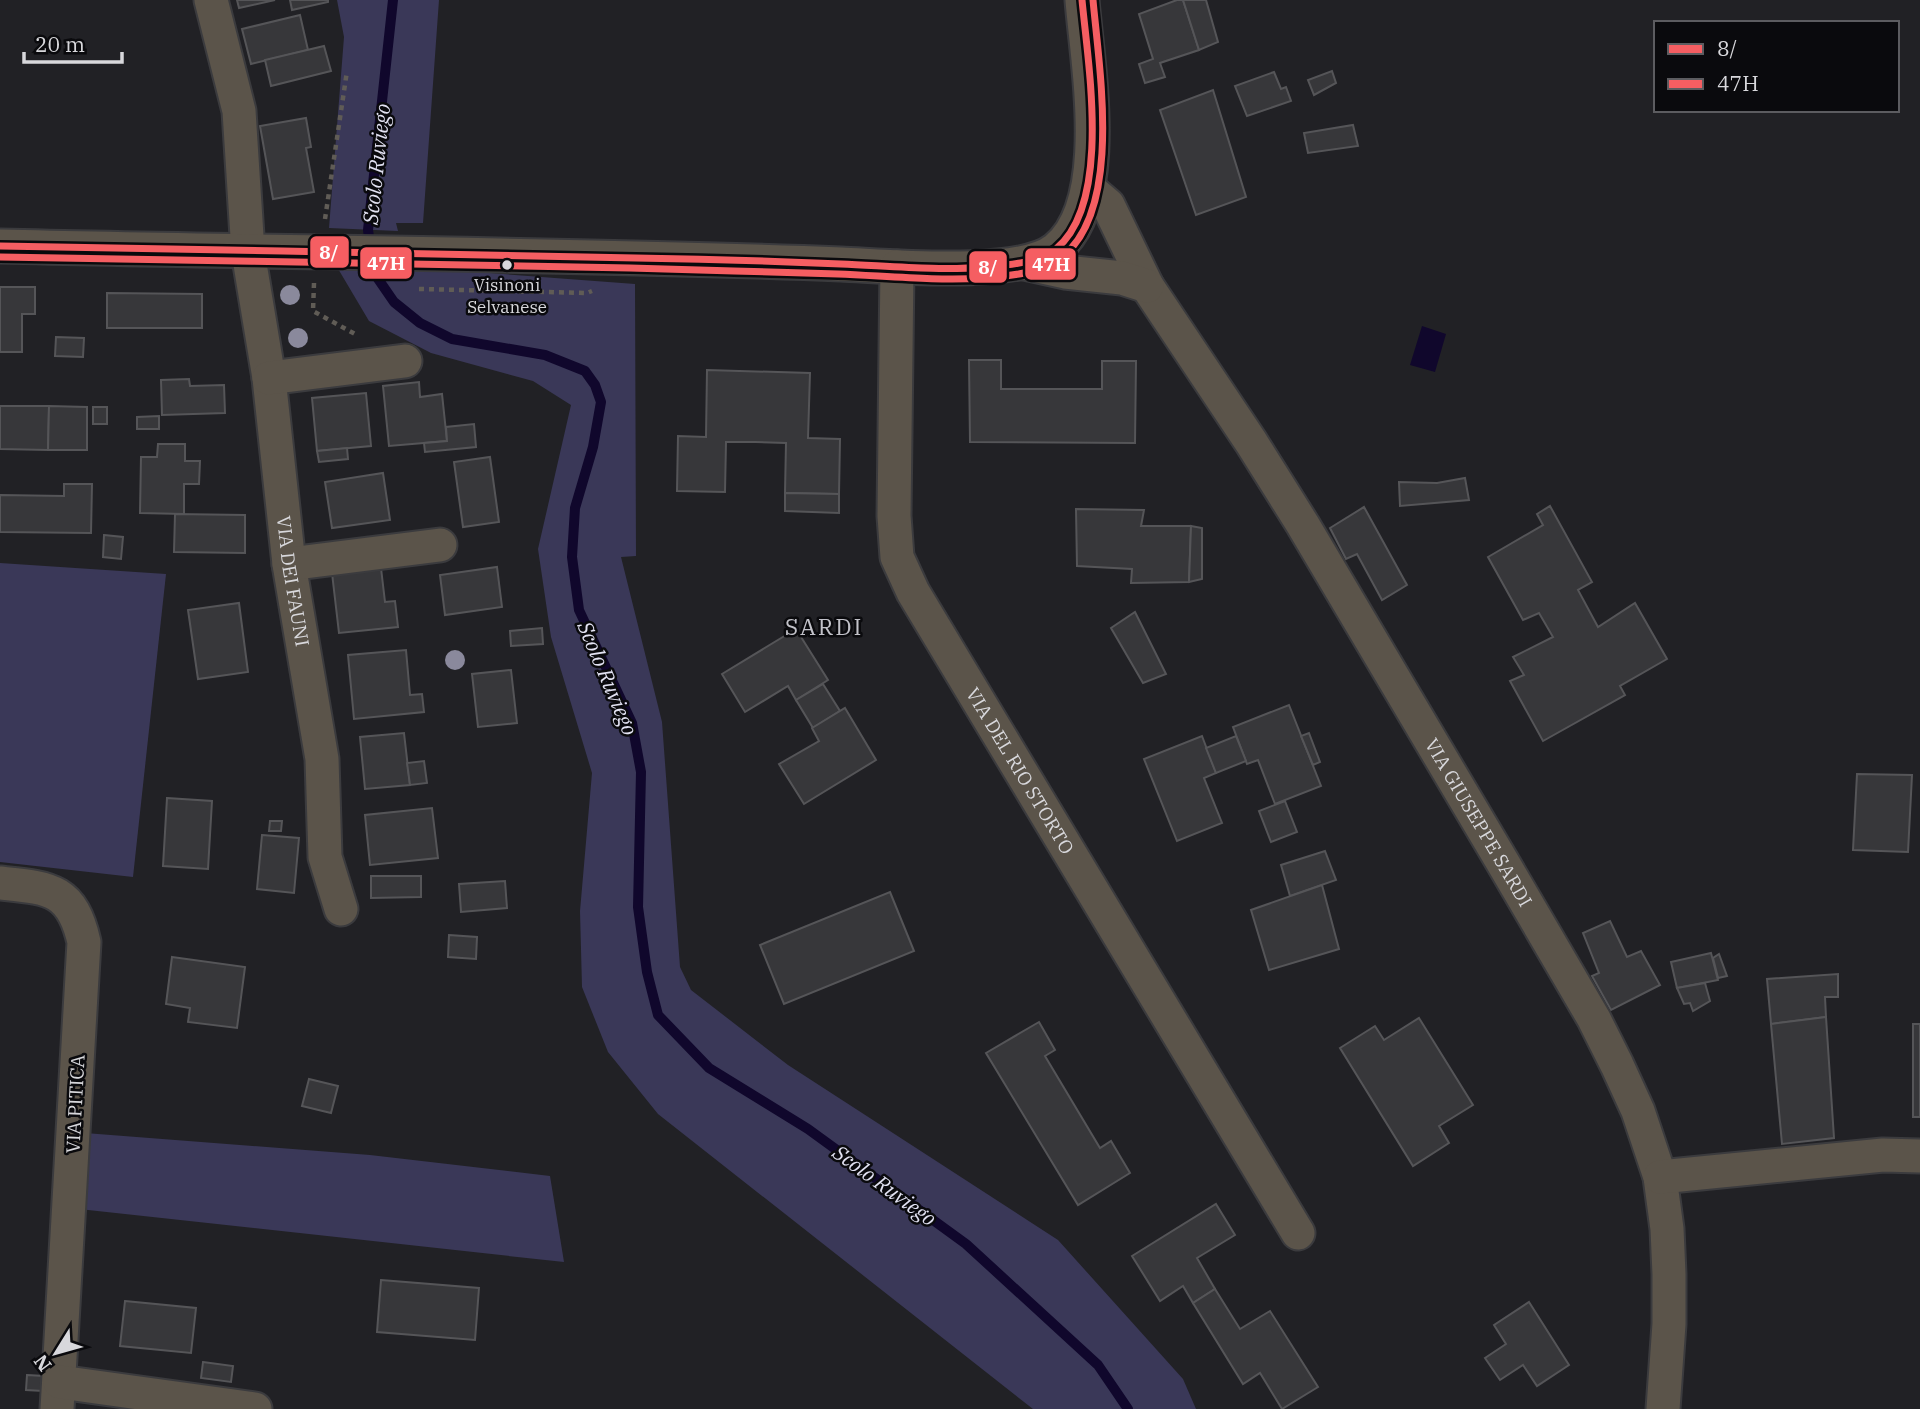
<svg xmlns="http://www.w3.org/2000/svg" width="1920" height="1409" viewBox="0 0 1920 1409" font-family="'IBM Plex Serif',serif">
	<style>
		.green { fill: #3a3858 }
		.water { fill: #10072c }
		.lines { fill: none; stroke-linecap: round; stroke-linejoin: round }
		.stream { stroke: #10072c; stroke-width: 10 }
		.building { fill: #37373a; stroke: #555558; stroke-width: 2 }
		.minor-casing { stroke: #3b3b3e; stroke-width: 37 }
		.path { stroke: #605c56; stroke-width: 4.5; stroke-dasharray: 5 5; stroke-linecap: butt }
		.minor { stroke: #5b544a; stroke-width: 33 }
		.bus-1-casing { stroke: #0a0a0d; stroke-width: 12 }
		.bus-2-casing { stroke: #0a0a0d; stroke-width: 12 }
		.bus-1 { stroke: #f55e62; stroke-width: 7 }
		.bus-2 { stroke: #f55e62; stroke-width: 7 }
		.tree { fill: #8a899c }
		.bus-dot { fill: #d8d8dc; stroke: #0a0a0d; stroke-width: 2.5 }
		.labels { text-anchor: middle; dominant-baseline: central; stroke-width: 5; stroke-linejoin: round; paint-order: stroke }
		.bus-label { font-size: 17px; fill: #d8d8dc; stroke: #0a0a0d }
		.street-label { font-size: 19px; fill: #d8d8dc; stroke: #0a0a0d }
		.water-label { font-size: 21px; font-style: italic; fill: #e2e2f2; stroke: #0a0a0d }
		.quarter-label { font-size: 23px; letter-spacing: 2px; fill: #c2c2c9; stroke: #0a0a0d }
		.line-badge { stroke: #0a0a0d; stroke-width: 2.5 }
		.badge-label { font-size: 19px; text-anchor: middle; font-weight: bold; fill: #fff }
	</style>
	<rect width="100%" height="100%" fill="#212125"/>
	<g class="green">
		<polygon points="337,0 439,0 423,223 396,223 398,231 329,228 344,37"/>
		<polygon points="337,267 410,267 635,284 636,556 621,557 662,722 680,967 691,990 788,1065 1058,1240 1183,1379 1196,1409 1033,1409 658,1114 608,1052 582,987 580,911 592,773 551,637 538,549 571,405 533,381 431,353 369,321"/>
		<polygon points="0,563 166,574 133,877 0,862"/>
		<polygon points="85,1133 370,1155 550,1176 564,1262 79,1209"/>
	</g>
	<polygon class="water" points="1422,326 1446,334 1435,372 1410,365"/>
	<g class="lines">
		<polyline class="stream" points="393,0 368,230 374,273 394,302 420,323 452,339 545,355 585,371 595,385 601,402 593,447 575,508 572,557 579,610 632,723 641,772 638,907 647,972 658,1015 709,1068 808,1129 966,1244 1098,1365 1128,1409"/>
	</g>
	<g class="building">
		<polygon points="237,0 275,0 239,8"/>
		<polygon points="290,0 328,0 328,2 292,10"/>
		<polygon points="1177,0 1183,0 1199,50 1160,63 1165,77 1145,83 1139,64 1153,59 1139,14"/>
		<polygon points="1183,0 1206,0 1218,42 1199,50"/>
		<polygon points="300,15 308,50 251,64 242,29"/>
		<polygon points="324,46 331,71 271,86 265,60"/>
		<polygon points="1332,71 1336,83 1314,95 1308,80"/>
		<polygon points="1274,72 1281,89 1286,87 1291,101 1247,116 1235,86"/>
		<polygon points="1213,90 1246,197 1196,215 1160,110"/>
		<polygon points="306,118 311,147 306,148 314,192 273,199 260,126"/>
		<polygon points="1353,125 1358,146 1308,153 1304,133"/>
		<polygon points="0,287 35,287 35,314 22,314 22,352 0,352"/>
		<polygon points="107,293 202,294 202,328 107,328"/>
		<polygon points="56,337 84,338 83,357 55,356"/>
		<polygon points="969,360 1001,360 1001,389 1102,389 1102,361 1136,361 1135,443 970,442"/>
		<polygon points="707,370 810,373 808,438 840,439 839,494 785,493 786,443 755,442 726,442 725,492 677,491 678,436 706,437"/>
		<polygon points="189,379 190,386 224,385 225,413 162,415 161,380"/>
		<polygon points="419,382 420,397 442,394 447,441 389,446 383,386"/>
		<polygon points="366,393 371,446 317,451 312,398"/>
		<polygon points="0,406 49,406 48,450 0,449"/>
		<polygon points="49,406 87,407 87,450 48,450"/>
		<rect x="93" y="407" width="14" height="17"/>
		<polygon points="159,416 159,429 137,429 137,417"/>
		<polygon points="474,424 476,447 425,452 424,443 447,441 446,427"/>
		<polygon points="158,444 185,444 185,461 200,461 199,484 184,484 184,514 140,513 141,457 157,457"/>
		<polygon points="347,448 348,459 319,462 317,451"/>
		<polygon points="490,457 499,522 463,527 454,462"/>
		<polygon points="383,473 390,520 332,528 325,482"/>
		<polygon points="1465,478 1469,500 1400,506 1399,482 1437,483"/>
		<polygon points="64,484 92,484 91,533 0,532 0,495 64,496"/>
		<polygon points="785,493 839,494 839,513 785,511"/>
		<polygon points="1550,506 1592,582 1578,590 1598,627 1635,603 1667,659 1620,686 1625,695 1543,741 1510,681 1524,675 1513,657 1553,637 1539,613 1523,620 1488,557 1543,525 1537,514"/>
		<polygon points="1364,507 1407,585 1382,600 1357,554 1346,559 1330,528"/>
		<polygon points="1076,509 1144,510 1141,526 1191,526 1189,582 1131,583 1132,569 1077,566"/>
		<polygon points="175,514 245,515 245,553 174,552"/>
		<polygon points="1191,526 1202,528 1202,579 1189,582"/>
		<polygon points="104,535 123,537 121,559 103,557"/>
		<polygon points="497,567 502,607 445,615 440,575"/>
		<polygon points="381,568 385,602 395,601 398,627 339,633 332,573"/>
		<polygon points="239,603 248,672 198,679 188,610"/>
		<polygon points="1135,612 1166,674 1143,683 1111,628"/>
		<polygon points="542,628 543,644 511,646 510,631"/>
		<polygon points="796,629 828,680 796,700 788,686 745,712 722,674"/>
		<polygon points="406,650 410,695 422,694 424,712 354,719 348,655"/>
		<polygon points="511,670 517,723 478,727 472,674"/>
		<polygon points="823,684 840,711 813,728 796,700"/>
		<polygon points="1289,705 1321,786 1275,804 1258,760 1247,764 1233,727"/>
		<polygon points="845,708 876,760 804,804 779,764 819,741 812,728"/>
		<polygon points="404,733 410,785 365,789 360,737"/>
		<polygon points="1309,733 1320,762 1313,765 1301,736"/>
		<polygon points="1202,736 1216,773 1204,778 1222,823 1177,841 1144,759"/>
		<polygon points="1236,736 1246,761 1216,773 1206,748"/>
		<polygon points="424,761 427,783 410,785 407,763"/>
		<polygon points="1857,774 1912,775 1908,852 1853,850"/>
		<polygon points="167,798 212,801 208,869 163,866"/>
		<polygon points="1285,801 1297,832 1271,842 1259,811"/>
		<polygon points="432,808 438,858 370,865 365,815"/>
		<polygon points="270,821 282,821 281,831 269,831"/>
		<polygon points="262,835 299,838 294,893 257,889"/>
		<polygon points="1325,851 1336,880 1290,896 1281,865"/>
		<polygon points="371,876 421,876 421,897 371,898"/>
		<polygon points="505,881 507,908 461,912 459,884"/>
		<polygon points="1322,885 1339,949 1269,970 1251,910"/>
		<polygon points="890,892 914,951 784,1004 760,945"/>
		<polygon points="1610,921 1627,957 1641,951 1660,985 1611,1010 1592,976 1599,973 1583,933"/>
		<polygon points="449,935 477,937 476,959 448,957"/>
		<polygon points="1711,953 1718,980 1677,988 1671,962"/>
		<polygon points="1719,954 1727,976 1718,978 1713,958"/>
		<polygon points="172,957 245,967 237,1028 188,1022 190,1008 166,1004"/>
		<polygon points="1838,974 1838,997 1825,997 1826,1017 1771,1024 1767,979"/>
		<polygon points="1705,983 1710,1001 1693,1011 1690,1003 1684,1004 1677,988"/>
		<polygon points="1826,1017 1834,1138 1782,1144 1771,1024"/>
		<polygon points="1419,1018 1473,1105 1439,1126 1449,1143 1413,1166 1340,1048 1375,1026 1384,1040"/>
		<polygon points="1039,1022 1055,1050 1045,1056 1100,1148 1111,1141 1130,1173 1078,1205 986,1053"/>
		<rect x="1913" y="1024" width="7" height="93"/>
		<polygon points="309,1079 338,1086 331,1113 302,1106"/>
		<polygon points="1216,1204 1235,1235 1197,1258 1215,1289 1193,1303 1183,1286 1160,1301 1132,1256"/>
		<polygon points="381,1280 479,1288 475,1340 377,1332"/>
		<polygon points="1215,1289 1240,1329 1270,1311 1318,1387 1282,1409 1260,1373 1243,1384 1193,1303"/>
		<polygon points="125,1301 196,1308 191,1353 120,1346"/>
		<polygon points="1529,1302 1569,1365 1537,1386 1523,1365 1500,1380 1485,1358 1506,1344 1494,1325"/>
		<polygon points="203,1362 233,1366 231,1382 201,1378"/>
		<polygon points="27,1375 44,1376 43,1391 26,1390"/>
	</g>
	<g class="lines">
		<defs>
			<g id="minor">
				<path id="s1" d="M 211,0 L 239,111 L 248,252 L 269,378 L 289,564 L 322,759 L 325,857 L 341,909"/>
				<path id="s2" d="M 1088,188 L 1108,205 L 1147,286 L 1251,442 L 1303,525 L 1506,868 L 1594,1019 L 1617,1065 L 1638,1111 L 1660,1177 L 1667,1229 L 1669,1274 L 1669,1324 L 1663,1409"/>
				<path d="M 0,246 C 280,253 561,253 841,264 C 890,266 1020,278 1056,249 C 1113,203 1087,64 1082,0"/>
				<polyline points="1024,263 1065,272 1122,278 1147,286"/>
				<path id="s3" d="M 897,267 L 894,516 L 897,557 L 913,592 L 1298,1233"/>
				<polyline points="269,378 405,361"/>
				<polyline points="289,564 440,545"/>
				<path d="M 0,883 C 49,888 72,888 84,942 L 57,1409"/>
				<polyline points="1660,1177 1883,1155 1920,1156"/>
				<polyline points="60,1382 255,1409"/>
			</g>
		</defs>
		<use href="#minor" class="minor-casing"/>
		<g class="path">
			<polyline points="325,219 347,71"/>
			<polyline points="314,283 313,311 355,334"/>
			<polyline points="419,289 587,293 592,291"/>
		</g>
		<use href="#minor" class="minor"/>
		<defs>
			<path id="bus-1" d="M 0,246 C 212,251 424,252 636,258 C 704,259 772,261 841,264 C 889,266 938,271 986,267 C 1008,265 1038,263 1056,249 C 1112,203 1088,64 1082,0"/>
			<path id="bus-2" d="M 0,257 C 210,261 420,263 630,268 C 699,270 769,272 838,274 C 887,276 936,281 985,278 C 1010,276 1042,273 1062,257 C 1123,209 1099,68 1093,0"/>
		</defs>
		<use href="#bus-1" class="bus-1-casing"/>
		<use href="#bus-2" class="bus-2-casing"/>
		<use href="#bus-1" class="bus-1"/>
		<use href="#bus-2" class="bus-2"/>
	</g>
	<g class="tree">
		<circle cx="290" cy="295" r="10"/>
		<circle cx="298" cy="338" r="10"/>
		<circle cx="455" cy="660" r="10"/>
	</g>
	<circle class="bus-dot" cx="507" cy="265" r="6"/>
	<g class="labels">
		<g class="bus-label">
			<text x="507" y="285">Visinoni<tspan x="507" dy="22">Selvanese</tspan></text>
		</g>
		<g class="street-label">
			<text stroke="none"><textPath href="#s1" startOffset="588">VIA DEI FAUNI</textPath></text>
			<text stroke="none"><textPath href="#s3" startOffset="537">VIA DEL RIO STORTO</textPath></text>
			<text stroke="none"><textPath href="#s2" startOffset="747">VIA GIUSEPPE SARDI</textPath></text>
			<text transform="translate(75 1104) rotate(-87)">VIA PITICA</text>
		</g>
		<g class="water-label">
			<text transform="translate(376 164) rotate(-84)">Scolo Ruviego</text>
			<text transform="translate(608 678) rotate(67)">Scolo Ruviego</text>
			<text transform="translate(885 1185) rotate(36)">Scolo Ruviego</text>
		</g>
		<g class="quarter-label">
			<text x="824" y="626">SARDI</text>
		</g>
	</g>
	<g class="line-badge">
		<rect x="309" y="235" width="41" height="34" rx="7" fill="#f55e62"/>
		<rect x="359" y="246" width="54" height="34" rx="7" fill="#f55e62"/>
		<rect x="1024" y="247" width="53" height="34" rx="7" fill="#f55e62"/>
		<rect x="968" y="250" width="40" height="34" rx="7" fill="#f55e62"/>
	</g>
	<g class="badge-label">
		<text x="329" y="259">8/</text>
		<text x="386" y="270">47H</text>
		<text x="1051" y="271">47H</text>
		<text x="988" y="274">8/</text>
	</g>
	<rect x="1654" y="21" width="245" height="91" fill="#0a0a0d" stroke="#5c5c60" stroke-width="2"/>
	<rect x="1668" y="44" width="35" height="10" fill="#f55e62" stroke="#5c5c60" stroke-width="2"/>
	<text x="1717" y="56" font-size="21" fill="#d8d8dc">8/</text>
	<rect x="1668" y="79" width="35" height="10" fill="#f55e62" stroke="#5c5c60" stroke-width="2"/>
	<text x="1717" y="91" font-size="21" fill="#d8d8dc">47H</text>
	<g transform="translate(56 1353) rotate(233)" stroke="#0a0a0d" stroke-width="5" paint-order="stroke">
	<path d="M0-5L12 26L0 18L-12 26Z" fill="#d8d8dc"/>
	<text y="-10" font-size="19" font-weight="bold" text-anchor="middle" fill="#d8d8dc">N</text>
	</g>
	<path d="M24 52v10h98v-10" fill="none" stroke="#d8d8dc" stroke-width="3.5"/>
	<text x="35" y="52" font-size="21" fill="#d8d8dc" stroke="#0a0a0d" stroke-width="5" paint-order="stroke">20 m</text>
</svg>
